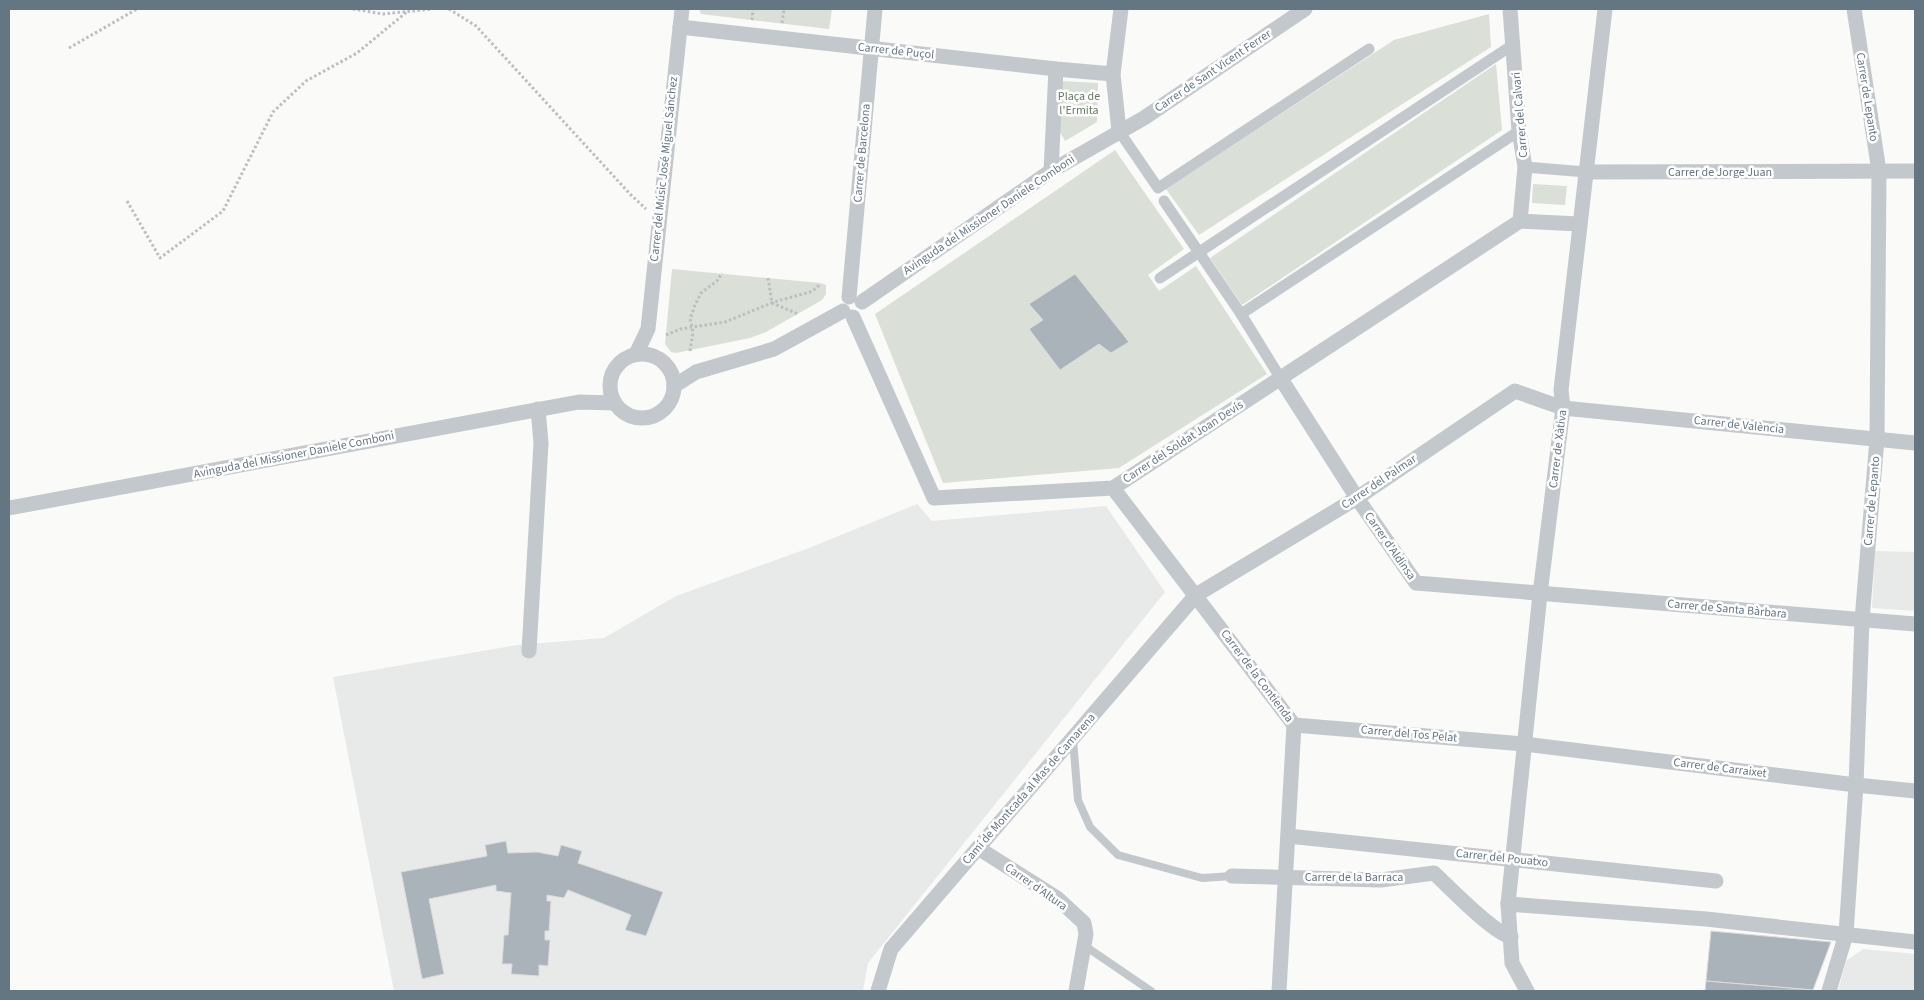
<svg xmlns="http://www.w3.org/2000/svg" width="1924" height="1000" viewBox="0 0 1924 1000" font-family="'Source Sans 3',sans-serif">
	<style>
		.built { fill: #e8e9e9 }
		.green { fill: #dadfd7 }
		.building { fill: #aab3b9; stroke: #dcdcda }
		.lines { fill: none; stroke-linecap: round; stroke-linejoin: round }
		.path { stroke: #bbbfc2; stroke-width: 3; stroke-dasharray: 2.5 2.5; stroke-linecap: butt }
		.service { stroke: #c3c8cc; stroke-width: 8 }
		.pedestrian { stroke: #c3c8cc; stroke-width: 11 }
		.minor { stroke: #c3c8cc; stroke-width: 15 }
		.labels { text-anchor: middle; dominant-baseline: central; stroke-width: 5; stroke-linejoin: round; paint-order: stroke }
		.street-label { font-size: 12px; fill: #657683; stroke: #fff }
		.park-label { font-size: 12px; fill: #687a64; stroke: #fff }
	</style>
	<rect width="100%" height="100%" fill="#fafaf8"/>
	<g class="built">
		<polygon points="917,504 932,521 1106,506 1165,592 868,963 863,991 394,991 333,677 517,645 604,638 676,596 809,548"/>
		<polygon points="1875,551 1915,552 1915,611 1872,608"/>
		<polygon points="1863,949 1915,954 1915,991 1838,991 1846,961"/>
	</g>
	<g class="green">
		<polygon points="699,9 832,9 829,29 701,14"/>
		<polygon points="1489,14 1491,47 1199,235 1166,189 1394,40"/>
		<polygon points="1496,64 1502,130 1242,305 1210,258"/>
		<polygon points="1061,81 1098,83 1097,122 1065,141 1059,130"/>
		<polygon points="1115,150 1184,249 1148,275 1159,291 1196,266 1267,374 1119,468 943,483 875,314"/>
		<polygon points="1533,184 1567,186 1565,205 1532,203"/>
		<polygon points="672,269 820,283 826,285 826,294 822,300 766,332 750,338 676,353 671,352 665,344"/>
	</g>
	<g class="building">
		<polygon points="1075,274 1129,342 1111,353 1099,344 1060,370 1029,329 1043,320 1029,304"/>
		<polygon points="506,841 508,853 537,852 558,856 561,845 582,851 578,863 663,892 646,936 625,930 631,915 568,890 564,898 547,895 547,901 551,901 549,931 545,931 545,940 550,940 548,966 539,965 539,976 511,974 512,964 502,964 504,935 508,935 511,893 496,891 496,885 429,899 444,974 422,979 401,872 487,856 485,845"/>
		<polygon points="1711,931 1831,942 1813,990 1706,981"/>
		<polygon points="1706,981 1813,990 1705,991"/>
	</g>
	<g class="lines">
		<g class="path">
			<polyline points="353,9 383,14 432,9"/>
			<polyline points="449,9 476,26 630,194 646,209"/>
			<polyline points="752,20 753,9"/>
			<polyline points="782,23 784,9"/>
			<polyline points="69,48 137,9"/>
			<polyline points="127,201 160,258 223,211 273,112 306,81 357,53 408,11"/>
			<polyline points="768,278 772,303 798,314"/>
			<polyline points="666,335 680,329 725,322 774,302 810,292 817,288 820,283"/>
			<polyline points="690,351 693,332 690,319 695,305 701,293 717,281 722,273"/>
		</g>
		<g class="service">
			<polyline points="1073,740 1078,800 1090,827 1118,855 1202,878 1232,876"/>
			<polyline points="1085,946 1151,991"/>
		</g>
		<g class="pedestrian">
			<polyline points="1119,131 1158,188 1369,49"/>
			<polyline points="1525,167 1586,172"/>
			<polyline points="1164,201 1241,314"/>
			<polyline points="1160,278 1514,44"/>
			<polyline points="1281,379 1241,314 1519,131"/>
		</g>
		<g class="minor">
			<polyline points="1510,9 1519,131 1525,167 1520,221"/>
			<polyline points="680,27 1056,69 1113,74"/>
			<polyline points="1119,131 1113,74 1121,9"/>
			<polyline points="1051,171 1056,69"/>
			<polyline points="1586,172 1915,171"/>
			<polyline points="849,297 875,9"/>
			<polyline points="862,302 1051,171 1144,118 1305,9"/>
			<polyline points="853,317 934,498 1113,488 1520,221 1579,224"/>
			<polyline points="636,354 648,329 682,9"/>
			<circle cx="642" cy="386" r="32"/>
			<polyline points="1281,379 1357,498 1416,583 1915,624"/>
			<polyline points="674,386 696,372 774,349 843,311"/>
			<polyline points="1113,488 1294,725 1279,991"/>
			<polyline points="9,508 579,402 615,403"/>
			<polyline points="529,651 541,443 538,409"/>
			<polyline points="1294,725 1524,744 1856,785 1915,791"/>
			<polyline points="1288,836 1716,881"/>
			<polyline points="978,848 1057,898 1084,923 1086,934 1076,991"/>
			<path d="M 1232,876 L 1381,880 L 1434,873 C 1450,888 1492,932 1511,937"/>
			<polyline points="1508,904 1706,919 1915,942"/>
			<polyline points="878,991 891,949 1196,595 1357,498 1515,391 1563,408 1915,443"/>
			<polyline points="1527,991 1512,963 1508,904 1540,594 1563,408 1561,390 1605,9"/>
			<polyline points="1829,991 1846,934 1856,785 1862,620 1877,439 1879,171 1854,9"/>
		</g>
	</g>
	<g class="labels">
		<g class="street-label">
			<text transform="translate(896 51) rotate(6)">Carrer de Puçol</text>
			<text transform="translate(1213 71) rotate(-34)">Carrer de Sant Vicent Ferrer</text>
			<text transform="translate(1867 97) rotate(81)">Carrer de Lepanto</text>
			<text transform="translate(1520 115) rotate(-95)">Carrer del Calvari</text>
			<text transform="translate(862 153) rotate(-85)">Carrer de Barcelona</text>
			<text transform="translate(664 169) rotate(-84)">Carrer del Músic José Miguel Sánchez</text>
			<text x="1720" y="172">Carrer de Jorge Juan</text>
			<text transform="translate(989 215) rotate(-34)">Avinguda del Missioner Daniele Comboni</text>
			<text transform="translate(1739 425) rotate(6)">Carrer de València</text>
			<text transform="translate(1183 442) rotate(-33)">Carrer del Soldat Joan Devís</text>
			<text transform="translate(1558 449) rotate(-83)">Carrer de Xàtiva</text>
			<text transform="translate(294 455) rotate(-11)">Avinguda del Missioner Daniele Comboni</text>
			<text transform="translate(1379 482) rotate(-34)">Carrer del Palmar</text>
			<text transform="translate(1872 501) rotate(-85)">Carrer de Lepanto</text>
			<text transform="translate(1390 546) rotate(55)">Carrer d'Aldinsa</text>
			<text transform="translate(1727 609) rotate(5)">Carrer de Santa Bàrbara</text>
			<text transform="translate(1257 676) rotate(53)">Carrer de la Contienda</text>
			<text transform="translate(1409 734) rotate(5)">Carrer del Tos Pelat</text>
			<text transform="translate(1720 768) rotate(7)">Carrer de Carraixet</text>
			<text transform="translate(1029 789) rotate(-49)">Camí de Montcada al Mas de Camarena</text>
			<text transform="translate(1502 858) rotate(6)">Carrer del Pouatxo</text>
			<text x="1354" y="877">Carrer de la Barraca</text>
			<text transform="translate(1036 887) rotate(35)">Carrer d'Altura</text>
		</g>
		<g class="park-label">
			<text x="1079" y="96">Plaça de<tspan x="1079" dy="14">l'Ermita</tspan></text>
		</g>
	</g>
	<rect width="1924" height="1000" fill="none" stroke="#657683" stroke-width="20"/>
</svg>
